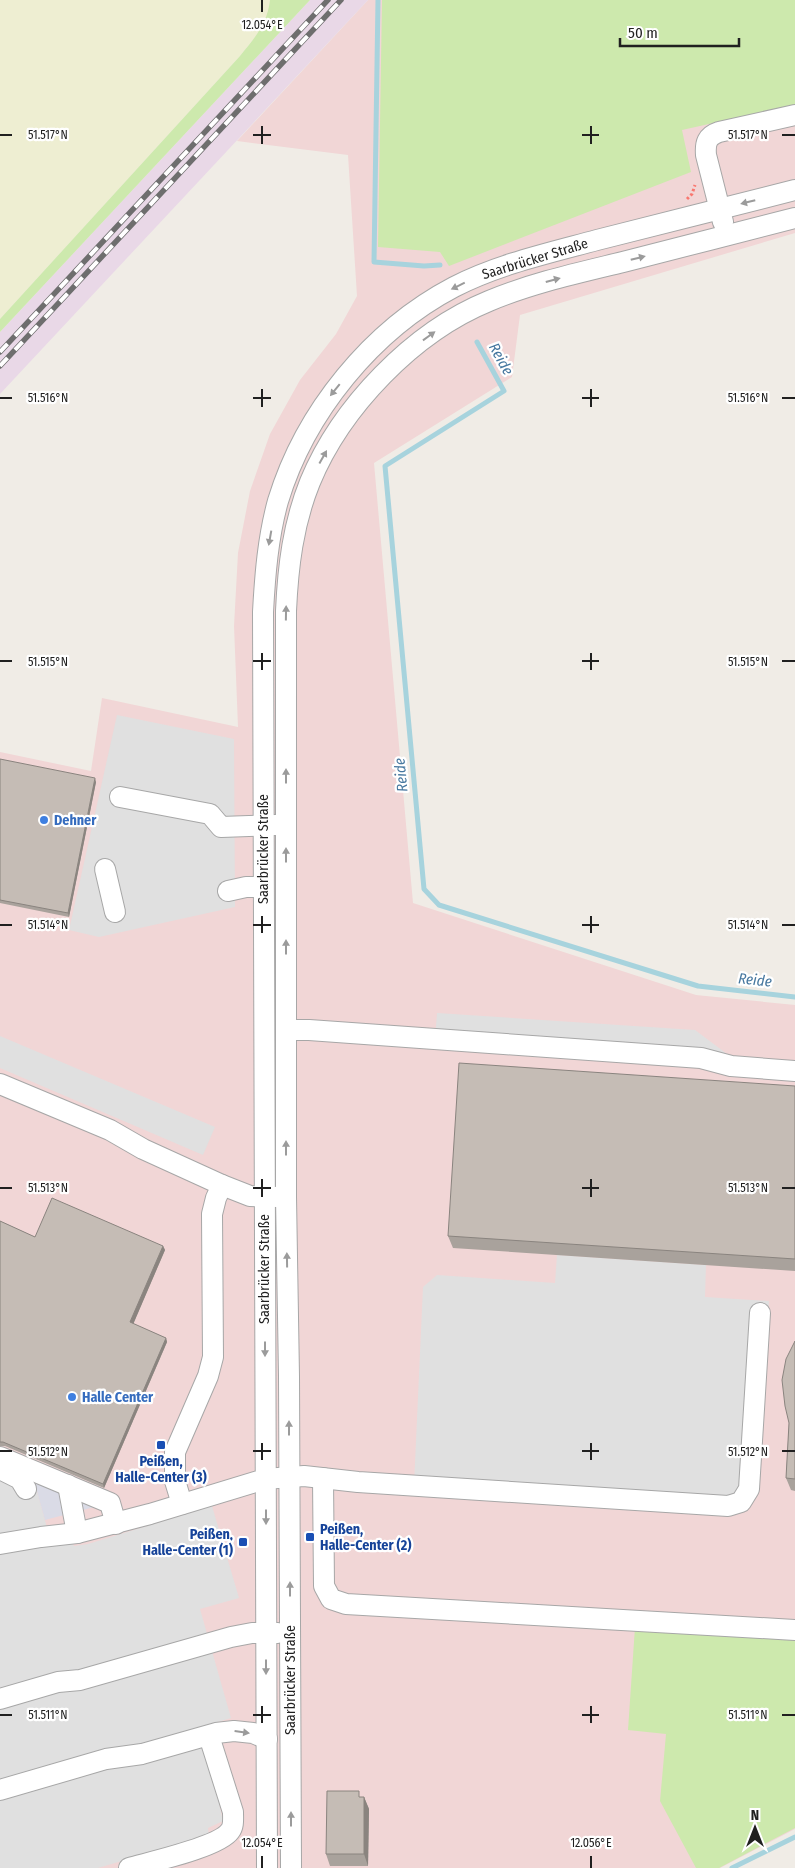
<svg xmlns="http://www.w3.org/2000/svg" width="795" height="1868" viewBox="0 0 795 1868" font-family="'Fira Sans Condensed',sans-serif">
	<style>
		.commercial { fill: #f1d6d6 }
		.industrial { fill: #e9d8e7 }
		.farmland { fill: #eeeed2 }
		.grass { fill: #cde9ad }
		.parking { fill: #e0e0e0 }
		.plaza { fill: #dadbe6 }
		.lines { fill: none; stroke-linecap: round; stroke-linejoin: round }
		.stream { stroke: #a7d3dd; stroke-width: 5 }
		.minor-casing { stroke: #a7a7a7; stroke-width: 22 }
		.path { stroke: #f9776f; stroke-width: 3; stroke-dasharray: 2.5 2.5; stroke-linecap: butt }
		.minor { stroke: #fff; stroke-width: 20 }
		.rail-casing { stroke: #6e6e6e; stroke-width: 5.5 }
		.rail { stroke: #fff; stroke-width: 4; stroke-dasharray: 11; stroke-linecap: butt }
		.wall { fill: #a9a29c }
		.shaded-wall { fill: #8a847f }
		.building { fill: #c5bcb5; stroke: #8a847f }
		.oneway { fill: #9b9b9b }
		.ticks { fill: none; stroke: #202020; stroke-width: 2 }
		.shop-dot { fill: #3f7fe0; stroke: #fff; stroke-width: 2 }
		.transit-dot { fill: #1a4fb4; stroke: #fff; stroke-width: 2 }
		.labels { text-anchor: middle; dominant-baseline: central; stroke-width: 4.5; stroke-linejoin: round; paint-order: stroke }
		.street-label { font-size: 14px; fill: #202020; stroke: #fff }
		.shop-label { font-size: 14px; font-weight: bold; fill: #366cbe; stroke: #fff; text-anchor: start }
		.transit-label { font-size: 14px; font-weight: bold; fill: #164399; stroke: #fff }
		.water-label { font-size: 15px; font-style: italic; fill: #46779f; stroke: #fff }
		.ticks-label { font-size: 12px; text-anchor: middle; fill: #202020; stroke: #fff; stroke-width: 4.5; stroke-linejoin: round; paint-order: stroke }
	</style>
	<rect width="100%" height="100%" fill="#f0ece6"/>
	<polygon class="commercial" points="368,0 795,0 795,233 520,315 512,377 374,463 413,903 696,995 795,1005 795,1829 720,1868 0,1868 0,752 91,771 102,698 238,727 234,626 238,553 250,491 270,434 300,380 336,334 357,296 348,155 237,141"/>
	<polygon class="industrial" points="310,0 368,0 0,394 0,332"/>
	<polygon class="farmland" points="0,0 270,0 268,15 260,31 240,56 0,319"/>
	<g class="grass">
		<path d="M 270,0 L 310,0 L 0,332 L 0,319 L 240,56 C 255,37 267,25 270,0 Z"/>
		<polygon points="382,0 795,0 795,105 682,130 691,172 449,266 440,252 378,247"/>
		<polygon points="635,1627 795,1636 795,1828 719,1868 696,1868 660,1801 666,1734 628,1730"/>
	</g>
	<g class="parking">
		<polygon points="117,715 234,739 235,907 99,937 69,930"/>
		<polygon points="437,1013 695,1030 731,1057 435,1039"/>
		<polygon points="0,1036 215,1127 203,1155 0,1068"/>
		<polygon points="557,1255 706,1265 705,1297 769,1301 756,1493 750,1506 739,1512 414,1485 423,1287 437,1275 555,1283"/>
		<polygon points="0,1460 29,1475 35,1484 52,1546 71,1541 74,1546 88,1544 212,1506 239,1598 200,1609 231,1718 202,1727 223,1821 208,1828 209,1835 98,1868 0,1868"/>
	</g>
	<polygon class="plaza" points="29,1475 117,1501 45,1520 35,1484"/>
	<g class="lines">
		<g class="stream">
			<polyline points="378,0 374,262 424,266 440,265"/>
			<polyline points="477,342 504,391 385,466 424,889 439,905 698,986 795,997"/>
			<polyline points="732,1868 795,1837"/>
		</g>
		<defs>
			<g id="minor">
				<path d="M 723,222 L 706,155 C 705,143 707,136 719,132 L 795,115"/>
				<polyline points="120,797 210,814 221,827 276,825"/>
				<polyline points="105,869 115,912"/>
				<polyline points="228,891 246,887 263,887"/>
				<polyline points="286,1030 309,1030 701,1058 731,1066 795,1071"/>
				<polyline points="0,1084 110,1130 143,1149 222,1185"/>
				<polyline points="0,1457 110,1503 116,1524"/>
				<polyline points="0,1469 20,1479 26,1489"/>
				<polyline points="323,1478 324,1586 331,1599 346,1604 795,1630"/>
				<polyline points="68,1485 77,1533"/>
				<polyline points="182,1504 175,1481 175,1452 208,1376 213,1357 212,1214 216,1198 222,1185 250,1196 277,1197"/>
				<polyline points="0,1544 41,1537 77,1533 150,1514 265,1479 304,1476 358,1482 728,1506 741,1502 749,1489 760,1313"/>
				<polyline points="0,1699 58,1682 80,1680 231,1637 252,1633 278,1633"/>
				<polyline points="0,1790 106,1759 142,1754 216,1733 234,1731 253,1733 267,1739"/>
				<path d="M 129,1868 C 150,1862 219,1847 230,1831 C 234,1826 233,1819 233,1812 L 209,1736"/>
				<path d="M 267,1868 L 263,612 C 265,575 268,537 278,501 C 305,412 372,330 454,287 C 499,264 549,253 597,240 C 663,223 729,207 795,190"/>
				<path d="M 291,1868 L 289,1376 L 286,1197 L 286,611 C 288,567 293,524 310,482 C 341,407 413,332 489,301 C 532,283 578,273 623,262 C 680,247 738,233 795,218"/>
			</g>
		</defs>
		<use href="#minor" class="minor-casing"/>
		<polyline class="path" points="687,199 692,194 695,185"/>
		<use href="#minor" class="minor"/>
		<defs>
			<g id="rail">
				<polyline points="0,352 328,0"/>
				<polyline points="0,366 341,0"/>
			</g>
		</defs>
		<use href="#rail" class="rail-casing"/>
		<use href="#rail" class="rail"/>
	</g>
	<g class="wall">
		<polygon points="0,759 96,782 69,917 0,903"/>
		<polygon points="795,1086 795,1271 453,1248 448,1236"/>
		<polygon points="0,1221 35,1237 163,1246 165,1250 133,1324 166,1338 167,1342 104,1488 5,1446 0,1446"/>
		<polygon points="795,1341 795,1491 791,1490 786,1478 789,1423"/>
		<polygon points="361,1797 364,1797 369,1809 368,1866 330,1866 326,1854"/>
	</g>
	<g class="shaded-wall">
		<polygon points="95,778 96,782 69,917 68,913"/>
		<polygon points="163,1246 165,1250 132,1327 130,1322"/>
		<polygon points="166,1338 167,1342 104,1488 103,1484"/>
		<polygon points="364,1797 369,1809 368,1866 364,1854"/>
	</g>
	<g class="building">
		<polygon points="0,759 95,778 68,913 0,900"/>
		<polygon points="459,1063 795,1086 795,1259 448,1236"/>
		<polygon points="52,1198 163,1246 130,1322 166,1338 103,1484 3,1442 0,1442 0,1221 35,1237"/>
		<polygon points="795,1341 795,1479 786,1478 789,1423 785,1406 782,1380 786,1359"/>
		<polygon points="327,1791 359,1791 359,1797 364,1797 364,1854 326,1854"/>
	</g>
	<defs><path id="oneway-solid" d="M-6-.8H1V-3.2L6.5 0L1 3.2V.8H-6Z" transform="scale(1.25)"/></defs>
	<g class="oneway">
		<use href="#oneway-solid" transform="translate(748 202) rotate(166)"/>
		<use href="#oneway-solid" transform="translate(638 258) rotate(-14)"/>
		<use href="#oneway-solid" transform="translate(553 280) rotate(-15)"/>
		<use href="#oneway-solid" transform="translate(458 286) rotate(154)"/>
		<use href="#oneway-solid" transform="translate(429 336) rotate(-36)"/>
		<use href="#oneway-solid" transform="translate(335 390) rotate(129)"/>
		<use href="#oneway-solid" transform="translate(323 457) rotate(-61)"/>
		<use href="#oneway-solid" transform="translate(270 538) rotate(100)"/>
		<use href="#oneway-solid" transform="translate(286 613) rotate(-89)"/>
		<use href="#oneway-solid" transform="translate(286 776) rotate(-90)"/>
		<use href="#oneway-solid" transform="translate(286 855) rotate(-90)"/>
		<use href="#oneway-solid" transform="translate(286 947) rotate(-90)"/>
		<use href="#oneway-solid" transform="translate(286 1148) rotate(-90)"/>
		<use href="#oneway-solid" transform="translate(287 1260) rotate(-91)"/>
		<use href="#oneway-solid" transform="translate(265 1349) rotate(90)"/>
		<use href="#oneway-solid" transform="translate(289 1428) rotate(-90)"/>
		<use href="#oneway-solid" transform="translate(266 1517) rotate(90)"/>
		<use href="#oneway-solid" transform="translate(290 1589) rotate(-90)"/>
		<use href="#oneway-solid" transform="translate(266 1667) rotate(90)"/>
		<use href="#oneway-solid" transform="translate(242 1732) rotate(8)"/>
		<use href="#oneway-solid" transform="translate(291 1819) rotate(-90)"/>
	</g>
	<path class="ticks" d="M 262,0 L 262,12M 262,126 L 262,144M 591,126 L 591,144M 0,135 L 12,135M 253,135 L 271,135M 582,135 L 599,135M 782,135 L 795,135M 262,389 L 262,407M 591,389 L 591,407M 0,398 L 12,398M 253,398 L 271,398M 582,398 L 599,398M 782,398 L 795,398M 262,653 L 262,670M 591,653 L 591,670M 0,661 L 12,661M 253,661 L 271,661M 582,661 L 599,661M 782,661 L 795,661M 262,916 L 262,933M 591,916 L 591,933M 0,925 L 12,925M 253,925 L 271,925M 582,925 L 599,925M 782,925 L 795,925M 262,1179 L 262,1197M 591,1179 L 591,1197M 0,1188 L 12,1188M 253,1188 L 271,1188M 582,1188 L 599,1188M 782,1188 L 795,1188M 262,1443 L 262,1460M 591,1443 L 591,1460M 0,1451 L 12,1451M 253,1451 L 271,1451M 582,1451 L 599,1451M 782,1451 L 795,1451M 262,1706 L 262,1723M 591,1706 L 591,1723M 0,1715 L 12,1715M 253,1715 L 271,1715M 582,1715 L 599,1715M 782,1715 L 795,1715M 262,1856 L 262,1868M 591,1856 L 591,1868"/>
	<g class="shop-dot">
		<circle cx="44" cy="820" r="5"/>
		<circle cx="72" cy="1397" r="5"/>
	</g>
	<g class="transit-dot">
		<rect x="156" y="1440" width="10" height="10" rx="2.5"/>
		<rect x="305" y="1532" width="10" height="10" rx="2.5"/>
		<rect x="238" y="1537" width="10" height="10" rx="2.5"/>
	</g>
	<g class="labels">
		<g class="street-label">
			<text transform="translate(535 259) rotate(-17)">Saarbrücker Straße</text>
			<text transform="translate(263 849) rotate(-90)">Saarbrücker Straße</text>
			<text transform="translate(264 1269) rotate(-90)">Saarbrücker Straße</text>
			<text transform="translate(290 1680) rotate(-90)">Saarbrücker Straße</text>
		</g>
		<g class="shop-label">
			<text x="54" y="820">Dehner</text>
			<text x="82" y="1397">Halle Center</text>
		</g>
		<g class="transit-label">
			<text x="161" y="1461">Peißen,<tspan x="161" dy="16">Halle-Center (3)</tspan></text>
			<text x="320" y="1529" text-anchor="start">Peißen,<tspan x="320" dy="16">Halle-Center (2)</tspan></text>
			<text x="233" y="1534" text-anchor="end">Peißen,<tspan x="233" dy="16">Halle-Center (1)</tspan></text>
		</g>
		<g class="water-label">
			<text transform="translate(501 359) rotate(61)">Reide</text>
			<text transform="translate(401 775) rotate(-95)">Reide</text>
			<text transform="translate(755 980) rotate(6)">Reide</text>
		</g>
	</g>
	<g class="ticks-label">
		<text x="262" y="29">12.054°E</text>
		<text x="48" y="139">51.517°N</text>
		<text x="748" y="139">51.517°N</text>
		<text x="48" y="402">51.516°N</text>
		<text x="748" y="402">51.516°N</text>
		<text x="48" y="666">51.515°N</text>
		<text x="748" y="666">51.515°N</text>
		<text x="48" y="929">51.514°N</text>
		<text x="748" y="929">51.514°N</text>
		<text x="48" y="1192">51.513°N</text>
		<text x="748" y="1192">51.513°N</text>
		<text x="48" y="1456">51.512°N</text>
		<text x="748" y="1456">51.512°N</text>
		<text x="48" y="1719">51.511°N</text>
		<text x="748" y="1719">51.511°N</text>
		<text x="262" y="1847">12.054°E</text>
		<text x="591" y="1847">12.056°E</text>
	</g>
	<g transform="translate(755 1828)" stroke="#ffffff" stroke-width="4" paint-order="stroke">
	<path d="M0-4L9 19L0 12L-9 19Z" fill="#202020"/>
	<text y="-8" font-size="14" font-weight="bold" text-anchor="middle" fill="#202020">N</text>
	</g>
	<path d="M620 38v8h119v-8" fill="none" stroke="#202020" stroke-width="2.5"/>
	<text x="628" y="38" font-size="15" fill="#202020" stroke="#ffffff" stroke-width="4" paint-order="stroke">50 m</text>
</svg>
